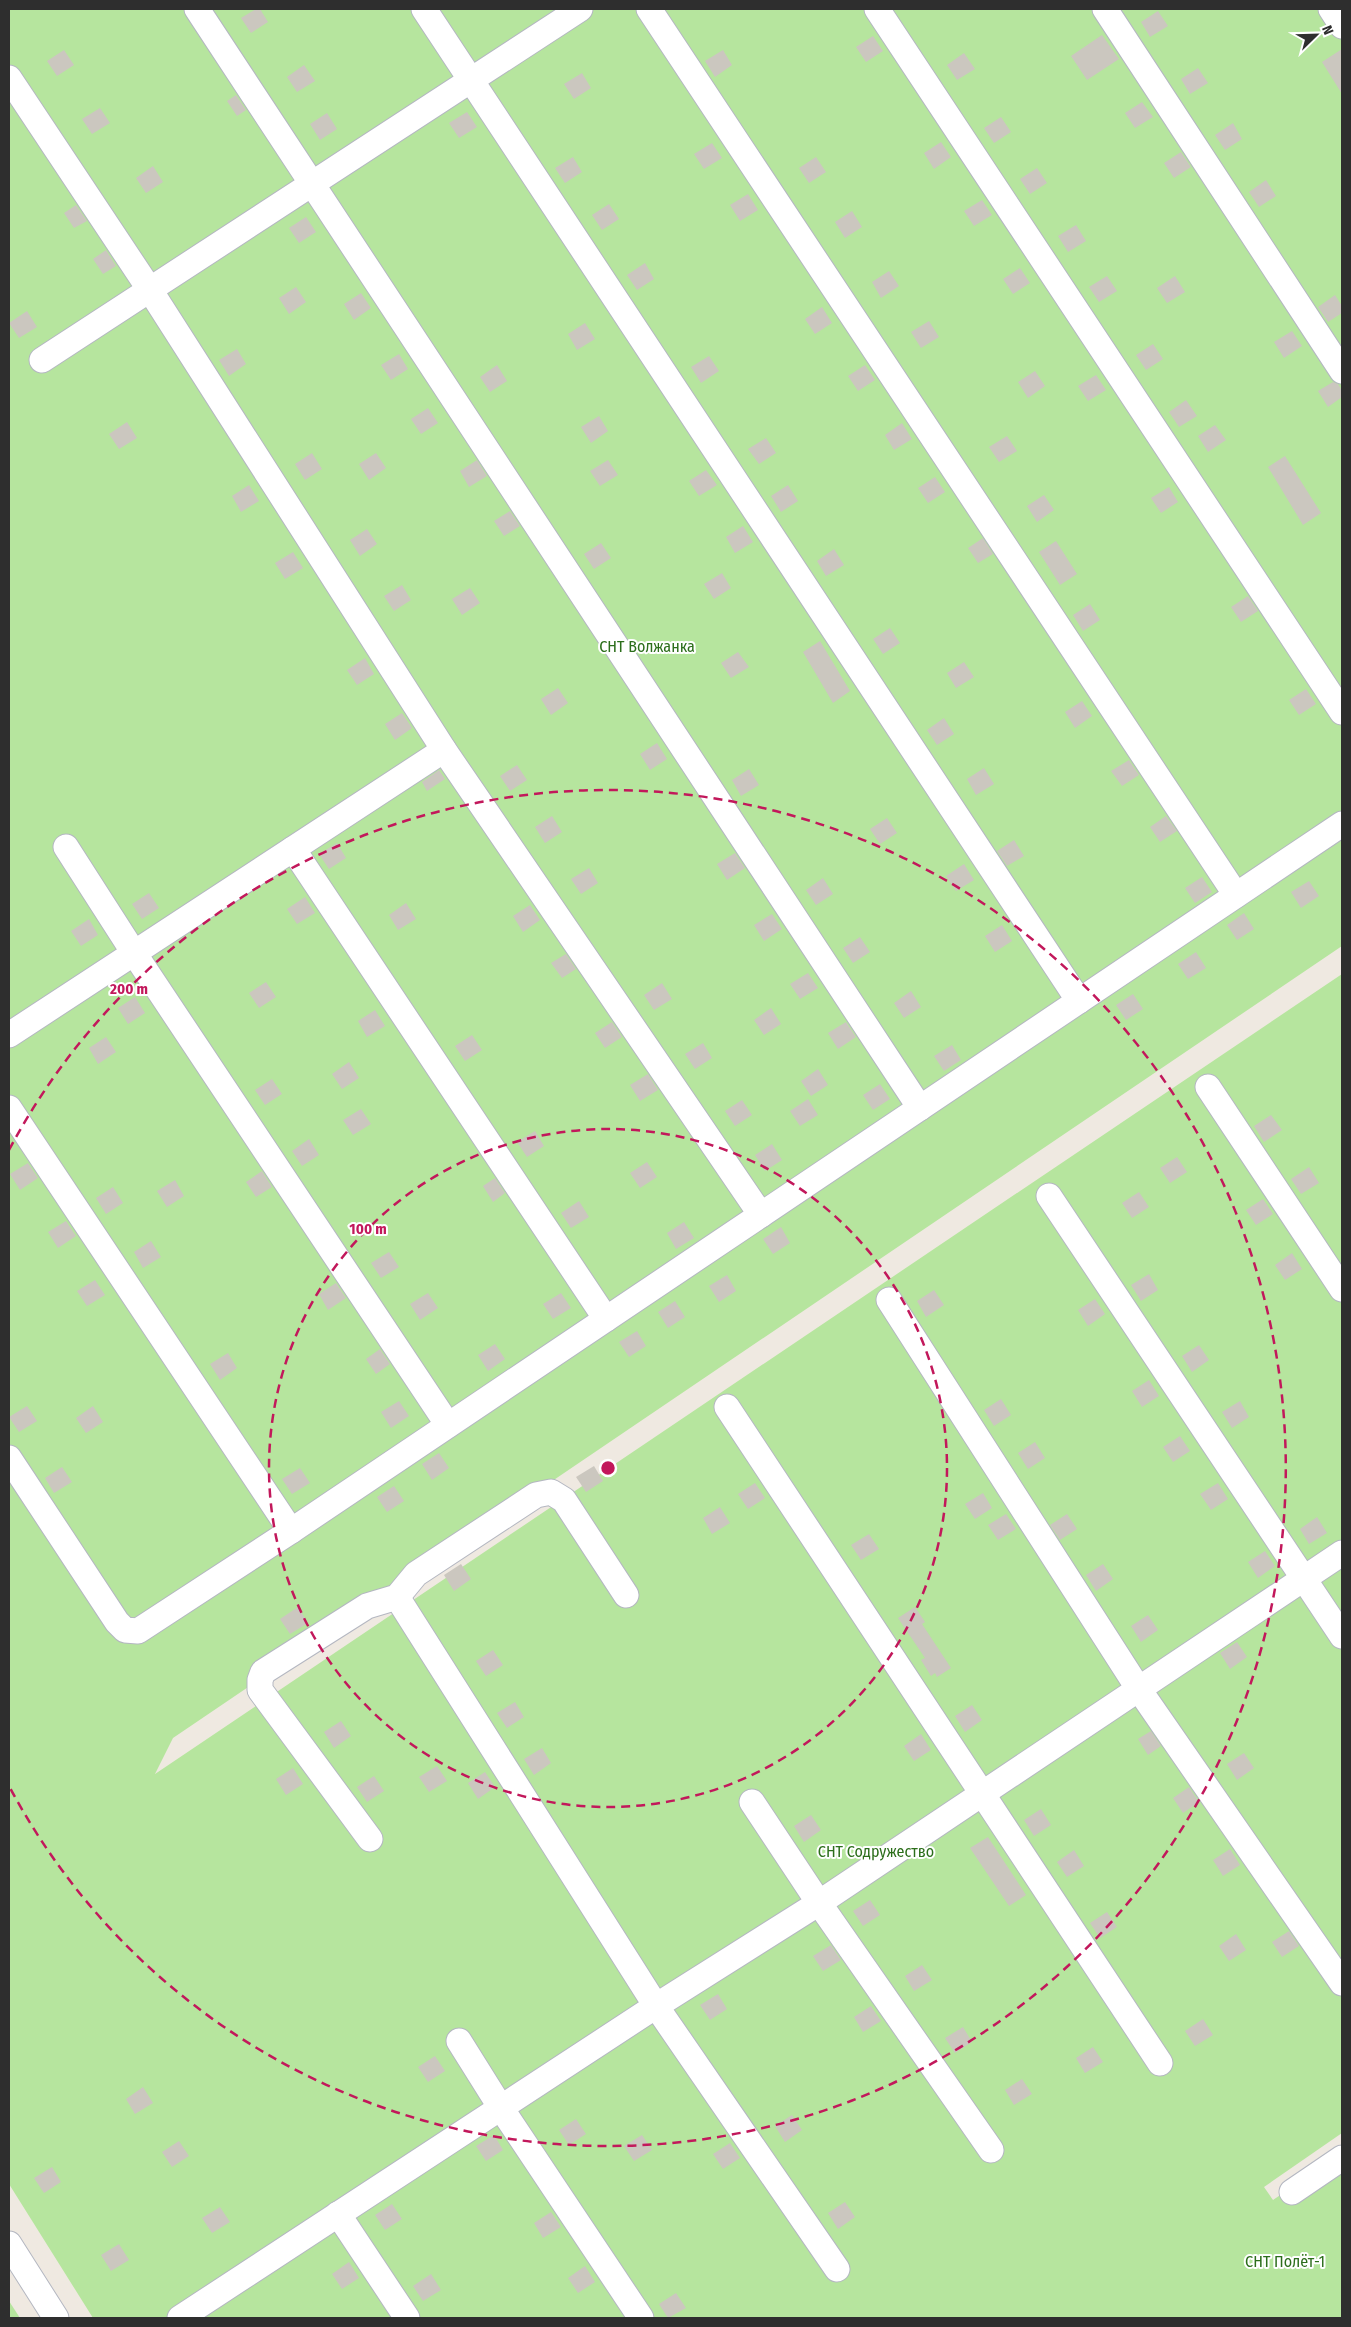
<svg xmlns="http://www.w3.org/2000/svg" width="1351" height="2327" viewBox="0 0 1351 2327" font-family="'Fira Sans Condensed',sans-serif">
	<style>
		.green { fill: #b6e59e }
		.building { fill: #cbc7bf }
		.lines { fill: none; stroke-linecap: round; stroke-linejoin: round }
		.minor-casing { stroke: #b4b7c1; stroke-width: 27 }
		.minor { stroke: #fff; stroke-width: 25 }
		.ring { fill: none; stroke: #c2185b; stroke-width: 2.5; stroke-dasharray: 9 6 }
		.labels { text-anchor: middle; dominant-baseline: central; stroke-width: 4; stroke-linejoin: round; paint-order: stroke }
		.park-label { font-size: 16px; fill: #2c6e1b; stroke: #fff }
		.centre { fill: #c2185b; stroke: #fff; stroke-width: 2.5 }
		.ring-label { font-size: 15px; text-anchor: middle; font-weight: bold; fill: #c2185b; stroke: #fff; stroke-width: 4; stroke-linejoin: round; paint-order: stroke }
	</style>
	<rect width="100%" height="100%" fill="#efe9e1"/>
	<g class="green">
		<polygon points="9,9 1342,9 1342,946 173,1738 155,1774 1342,974 1342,2133 1264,2187 1273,2200 1342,2153 1342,2318 93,2318 9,2184"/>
		<polygon points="9,2301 20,2318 9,2318"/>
	</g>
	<g class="building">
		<polygon points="256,9 260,9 268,22 251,33 241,18"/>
		<polygon points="1158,11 1168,26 1150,37 1141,22"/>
		<polygon points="1102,35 1119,59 1087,80 1071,56"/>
		<polygon points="873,36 883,51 866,62 856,47"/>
		<polygon points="1342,49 1342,94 1322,62"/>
		<polygon points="64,50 74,65 57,76 47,61"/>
		<polygon points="723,50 732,65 715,77 705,61"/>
		<polygon points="964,53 975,69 957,80 947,65"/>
		<polygon points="304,65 315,81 297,92 287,77"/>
		<polygon points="1198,68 1208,83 1190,94 1181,79"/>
		<polygon points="582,73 591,88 574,99 564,84"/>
		<polygon points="236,95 246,110 237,116 227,101"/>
		<polygon points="1142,102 1153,117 1135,128 1125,113"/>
		<polygon points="100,108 110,123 92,134 82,119"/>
		<polygon points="467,112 477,127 459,138 449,123"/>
		<polygon points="327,113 337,129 320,140 310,124"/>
		<polygon points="1001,117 1011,132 994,143 984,128"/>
		<polygon points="1233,123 1242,139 1225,150 1215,135"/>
		<polygon points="941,142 951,157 934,169 924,153"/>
		<polygon points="712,143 722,158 704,169 694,154"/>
		<polygon points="1181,152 1191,167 1174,178 1164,163"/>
		<polygon points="573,157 582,172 565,183 555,168"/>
		<polygon points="816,157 826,172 809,183 799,168"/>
		<polygon points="153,166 163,182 146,193 136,178"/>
		<polygon points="1037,168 1047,183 1030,194 1020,179"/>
		<polygon points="1266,180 1276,196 1259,207 1249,192"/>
		<polygon points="748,194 758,210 740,221 730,205"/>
		<polygon points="982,200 992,215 974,226 964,211"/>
		<polygon points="609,204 619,219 602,230 592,215"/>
		<polygon points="76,205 87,221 74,228 64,213"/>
		<polygon points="852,211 862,227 845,238 835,222"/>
		<polygon points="306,217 316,232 299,243 289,228"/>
		<polygon points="1076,225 1086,241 1068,252 1058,236"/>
		<polygon points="106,250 116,266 103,274 93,259"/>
		<polygon points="645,263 654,279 637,290 627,275"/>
		<polygon points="1020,268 1030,283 1013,294 1003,279"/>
		<polygon points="889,271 899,286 881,298 872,282"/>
		<polygon points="1107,276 1117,291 1099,302 1089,287"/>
		<polygon points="1175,276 1185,292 1167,303 1157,288"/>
		<polygon points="296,287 306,302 289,314 279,298"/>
		<polygon points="361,293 371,308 354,320 344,304"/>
		<polygon points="1335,295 1342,306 1342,313 1328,322 1318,307"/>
		<polygon points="822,307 832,323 815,334 805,319"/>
		<polygon points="27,311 37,327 19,338 9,323"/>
		<polygon points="929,321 939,337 921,348 911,332"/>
		<polygon points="585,323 595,339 577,350 568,334"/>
		<polygon points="1292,331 1302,346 1284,358 1274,342"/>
		<polygon points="1153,344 1163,359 1146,370 1136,355"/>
		<polygon points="237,349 246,364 229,376 219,360"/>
		<polygon points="399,354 408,369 391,380 381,365"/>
		<polygon points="709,356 719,371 701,383 691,367"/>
		<polygon points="497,365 507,381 490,392 480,377"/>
		<polygon points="865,365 875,380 858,391 848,376"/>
		<polygon points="1035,371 1045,386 1028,398 1018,382"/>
		<polygon points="1096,375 1106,390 1088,401 1078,386"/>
		<polygon points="1333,382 1338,384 1342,391 1342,397 1328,407 1318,391"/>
		<polygon points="1186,400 1197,416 1179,427 1169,412"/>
		<polygon points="428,408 438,423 421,434 411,419"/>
		<polygon points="599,416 608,431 591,443 581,427"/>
		<polygon points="127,422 137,438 119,449 109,434"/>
		<polygon points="902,423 912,439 894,450 885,435"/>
		<polygon points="1215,425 1226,440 1208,452 1198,436"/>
		<polygon points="1007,436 1017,451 999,462 989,447"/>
		<polygon points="766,438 776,453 759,464 748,449"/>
		<polygon points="312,453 322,469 305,480 295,464"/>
		<polygon points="376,453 386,468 369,480 359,464"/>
		<polygon points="1285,456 1321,513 1303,525 1268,467"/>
		<polygon points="477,460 487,476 469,487 460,471"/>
		<polygon points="608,460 618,475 600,486 590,471"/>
		<polygon points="706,470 717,485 699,496 689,481"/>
		<polygon points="935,477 945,492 928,503 918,488"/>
		<polygon points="249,485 259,501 241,512 232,496"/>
		<polygon points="788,485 798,501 781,512 771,496"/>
		<polygon points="1169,487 1178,502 1161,513 1151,498"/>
		<polygon points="1044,495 1054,510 1037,522 1027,506"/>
		<polygon points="510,511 520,526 504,536 494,521"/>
		<polygon points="743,526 753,542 735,553 726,537"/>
		<polygon points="367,529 377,544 360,556 350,540"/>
		<polygon points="983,538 993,554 978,563 968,548"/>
		<polygon points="1056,541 1077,574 1060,585 1039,552"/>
		<polygon points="601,543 611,558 594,569 584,554"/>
		<polygon points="834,549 844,565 826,576 817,561"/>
		<polygon points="293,552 303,568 285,579 275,563"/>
		<polygon points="722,573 731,588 714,599 704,584"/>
		<polygon points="402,585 411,600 394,611 384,596"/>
		<polygon points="470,588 480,603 462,615 452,599"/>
		<polygon points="1248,596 1258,611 1241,622 1231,607"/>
		<polygon points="1090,604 1100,620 1083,631 1073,615"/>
		<polygon points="890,628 900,643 883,654 873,639"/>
		<polygon points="820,641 850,691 833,703 803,652"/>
		<polygon points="738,652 749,667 731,678 721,663"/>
		<polygon points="365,658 374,674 357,685 347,670"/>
		<polygon points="964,662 974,677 956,688 947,673"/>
		<polygon points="558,688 568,703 551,715 541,699"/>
		<polygon points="1306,689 1316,704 1299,715 1289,700"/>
		<polygon points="1082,701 1092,716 1075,728 1065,712"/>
		<polygon points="402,713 412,728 395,740 385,724"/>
		<polygon points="944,718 954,734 937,745 927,730"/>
		<polygon points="657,743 667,759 650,770 640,754"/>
		<polygon points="1129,760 1139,775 1122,786 1111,771"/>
		<polygon points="517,765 527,780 510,791 500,776"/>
		<polygon points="984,768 994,784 976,795 967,779"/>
		<polygon points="749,769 759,785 741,796 732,780"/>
		<polygon points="439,770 445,779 427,791 422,782"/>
		<polygon points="552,816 562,832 545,843 535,827"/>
		<polygon points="1166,816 1177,831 1160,842 1150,827"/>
		<polygon points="887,818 897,833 880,844 870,829"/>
		<polygon points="1014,840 1024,856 1007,866 997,851"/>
		<polygon points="337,843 346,858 329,869 319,854"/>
		<polygon points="735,853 745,868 727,880 717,864"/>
		<polygon points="964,864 974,880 956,891 946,876"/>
		<polygon points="589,868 598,883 581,894 571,879"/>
		<polygon points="1202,877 1212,892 1195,903 1185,888"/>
		<polygon points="823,878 833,894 816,905 806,890"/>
		<polygon points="1309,881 1319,896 1301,908 1291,892"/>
		<polygon points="149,893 159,908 142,919 132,904"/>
		<polygon points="305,897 315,913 297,924 287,909"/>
		<polygon points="406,903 416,919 398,930 389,915"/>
		<polygon points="530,905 540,920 523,932 513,916"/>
		<polygon points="1244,913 1254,929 1237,940 1227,925"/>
		<polygon points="772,914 782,929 764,941 754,925"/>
		<polygon points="89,919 98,935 81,946 71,931"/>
		<polygon points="1002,925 1012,941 995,952 985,936"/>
		<polygon points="860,937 870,952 853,963 843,948"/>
		<polygon points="1196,952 1206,968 1188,979 1178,964"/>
		<polygon points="566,954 576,969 562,978 551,963"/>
		<polygon points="808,973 818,988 800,999 790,984"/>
		<polygon points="266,982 276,997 259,1008 249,993"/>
		<polygon points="662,983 672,999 654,1010 644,995"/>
		<polygon points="911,991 921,1007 904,1018 894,1003"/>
		<polygon points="1133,994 1143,1009 1126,1020 1116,1005"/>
		<polygon points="135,997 145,1013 128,1024 118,1008"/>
		<polygon points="771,1008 781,1024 764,1035 754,1020"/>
		<polygon points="375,1010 385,1026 367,1037 358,1021"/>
		<polygon points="612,1022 622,1037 605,1048 595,1033"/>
		<polygon points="846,1022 856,1037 838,1049 828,1033"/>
		<polygon points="472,1035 482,1050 465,1061 455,1046"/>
		<polygon points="106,1037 116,1052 98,1064 89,1048"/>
		<polygon points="703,1043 712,1058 695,1069 685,1054"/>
		<polygon points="952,1045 961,1060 944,1071 934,1056"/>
		<polygon points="349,1062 359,1078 342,1089 332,1074"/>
		<polygon points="818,1069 828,1085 811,1096 801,1081"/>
		<polygon points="648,1074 658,1090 640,1101 630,1085"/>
		<polygon points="272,1079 282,1094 265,1105 255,1090"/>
		<polygon points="880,1084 890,1099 873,1110 863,1095"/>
		<polygon points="808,1099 818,1115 800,1126 790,1111"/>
		<polygon points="742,1100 752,1115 735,1126 725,1111"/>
		<polygon points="361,1109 371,1124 353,1135 343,1120"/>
		<polygon points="1271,1115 1282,1130 1264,1142 1254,1126"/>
		<polygon points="535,1131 544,1146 527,1157 517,1142"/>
		<polygon points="309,1139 319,1155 302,1166 292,1151"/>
		<polygon points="772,1144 782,1160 765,1171 755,1155"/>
		<polygon points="1177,1157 1187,1172 1170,1183 1160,1168"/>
		<polygon points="647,1162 657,1177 640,1188 630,1173"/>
		<polygon points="28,1163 38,1178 20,1190 10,1174"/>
		<polygon points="1309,1167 1319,1183 1301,1194 1291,1179"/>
		<polygon points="262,1171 272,1187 256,1197 246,1182"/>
		<polygon points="495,1178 505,1193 493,1202 483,1186"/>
		<polygon points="175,1180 184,1196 167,1207 157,1191"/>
		<polygon points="113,1187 123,1203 106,1214 96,1198"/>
		<polygon points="1139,1192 1149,1207 1132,1218 1122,1203"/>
		<polygon points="1263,1199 1273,1214 1256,1225 1246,1210"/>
		<polygon points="579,1201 589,1217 571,1228 561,1213"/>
		<polygon points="66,1221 76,1236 58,1248 48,1232"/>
		<polygon points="684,1222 694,1238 676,1249 667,1233"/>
		<polygon points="781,1227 790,1243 773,1254 763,1239"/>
		<polygon points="151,1241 161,1257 143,1268 134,1252"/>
		<polygon points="389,1252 399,1267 381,1278 371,1263"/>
		<polygon points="1292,1253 1302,1269 1285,1280 1275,1265"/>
		<polygon points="1149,1274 1158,1290 1141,1301 1131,1285"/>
		<polygon points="727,1275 736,1291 719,1302 709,1286"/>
		<polygon points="95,1280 105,1295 87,1306 77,1291"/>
		<polygon points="336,1283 346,1298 328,1310 319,1294"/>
		<polygon points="934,1290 944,1305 926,1317 917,1301"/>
		<polygon points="428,1293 438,1308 420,1320 410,1304"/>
		<polygon points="561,1293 571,1308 553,1319 543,1304"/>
		<polygon points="1095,1299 1105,1314 1088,1326 1078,1310"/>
		<polygon points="675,1301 685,1317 668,1328 658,1312"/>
		<polygon points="637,1331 646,1346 629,1357 619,1342"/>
		<polygon points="495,1344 505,1359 488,1371 478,1355"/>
		<polygon points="1199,1345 1209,1360 1192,1372 1182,1356"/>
		<polygon points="380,1349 390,1364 376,1374 366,1359"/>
		<polygon points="228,1353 237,1368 220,1380 210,1364"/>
		<polygon points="1149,1380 1159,1396 1142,1407 1132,1391"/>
		<polygon points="1001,1399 1011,1415 994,1426 984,1410"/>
		<polygon points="399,1401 409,1416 391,1428 381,1412"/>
		<polygon points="1240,1401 1249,1417 1232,1428 1222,1412"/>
		<polygon points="27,1406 37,1421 19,1432 9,1417"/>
		<polygon points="93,1406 103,1422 86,1433 76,1418"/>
		<polygon points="1180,1436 1190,1451 1173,1462 1163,1447"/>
		<polygon points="1035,1442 1045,1458 1028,1469 1018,1453"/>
		<polygon points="439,1453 449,1468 432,1480 422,1464"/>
		<polygon points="594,1466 603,1481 586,1492 576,1477"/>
		<polygon points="62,1467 72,1482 54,1493 45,1478"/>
		<polygon points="300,1468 310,1483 292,1494 282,1479"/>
		<polygon points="755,1483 765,1498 748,1509 738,1494"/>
		<polygon points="1218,1483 1228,1499 1211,1510 1200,1494"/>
		<polygon points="394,1486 404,1501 387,1512 377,1497"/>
		<polygon points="983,1493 992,1508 975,1519 965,1504"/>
		<polygon points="720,1507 730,1523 712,1534 703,1518"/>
		<polygon points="1006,1514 1016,1529 998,1540 988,1525"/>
		<polygon points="1067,1514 1077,1529 1060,1540 1050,1525"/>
		<polygon points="1317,1517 1327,1533 1309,1544 1300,1529"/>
		<polygon points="869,1534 879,1549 861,1560 851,1545"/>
		<polygon points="1265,1551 1275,1566 1258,1578 1248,1562"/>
		<polygon points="461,1564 471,1579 454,1591 444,1575"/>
		<polygon points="1103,1564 1113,1579 1096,1591 1086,1575"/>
		<polygon points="298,1607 308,1623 290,1634 280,1619"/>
		<polygon points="915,1607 925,1622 922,1624 951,1668 937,1677 935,1673 931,1676 921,1660 925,1658 898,1618"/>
		<polygon points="1148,1615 1158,1630 1141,1642 1131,1626"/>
		<polygon points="1237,1642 1247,1657 1230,1669 1220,1653"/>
		<polygon points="493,1650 503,1665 486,1676 476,1661"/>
		<polygon points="515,1702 524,1717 507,1728 497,1713"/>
		<polygon points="972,1705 982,1720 965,1732 955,1716"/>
		<polygon points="341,1721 351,1736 334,1748 324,1732"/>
		<polygon points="1151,1731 1161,1746 1148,1755 1138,1739"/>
		<polygon points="921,1734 931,1750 914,1761 904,1746"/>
		<polygon points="542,1748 551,1763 534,1775 524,1759"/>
		<polygon points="1244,1753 1254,1768 1237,1780 1227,1764"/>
		<polygon points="437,1766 447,1781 429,1792 419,1777"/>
		<polygon points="293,1768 303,1784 286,1795 276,1779"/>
		<polygon points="485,1772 495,1787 478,1799 468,1783"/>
		<polygon points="374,1776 384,1791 367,1802 357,1787"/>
		<polygon points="1189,1787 1199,1802 1183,1813 1173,1798"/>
		<polygon points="1041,1809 1051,1825 1034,1836 1024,1820"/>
		<polygon points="811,1815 821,1830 804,1842 794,1826"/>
		<polygon points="988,1837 1026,1895 1009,1906 970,1848"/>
		<polygon points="1230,1849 1240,1865 1223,1876 1213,1860"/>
		<polygon points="1074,1850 1084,1866 1067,1877 1057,1862"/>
		<polygon points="870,1900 880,1915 863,1926 853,1911"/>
		<polygon points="1107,1912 1117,1927 1100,1938 1090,1923"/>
		<polygon points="1289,1931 1299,1946 1282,1957 1272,1942"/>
		<polygon points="1236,1934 1246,1950 1229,1961 1219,1946"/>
		<polygon points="831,1945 841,1960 823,1971 813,1956"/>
		<polygon points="922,1965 932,1980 914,1991 905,1976"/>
		<polygon points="718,1994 727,2009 710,2020 700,2005"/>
		<polygon points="871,2006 881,2021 863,2032 854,2017"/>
		<polygon points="1203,2019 1213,2035 1195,2046 1185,2031"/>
		<polygon points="963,2027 972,2042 955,2053 945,2038"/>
		<polygon points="1093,2047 1103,2062 1085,2073 1076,2058"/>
		<polygon points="435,2056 445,2071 428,2082 418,2067"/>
		<polygon points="1022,2079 1032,2094 1014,2105 1005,2090"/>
		<polygon points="143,2087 153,2103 135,2114 126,2099"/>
		<polygon points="792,2115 802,2130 785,2142 775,2126"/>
		<polygon points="576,2119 586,2134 569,2145 559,2130"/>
		<polygon points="494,2135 503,2150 486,2161 476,2146"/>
		<polygon points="642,2135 652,2150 634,2161 624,2146"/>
		<polygon points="179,2141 189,2156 172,2167 162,2152"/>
		<polygon points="730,2143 740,2158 723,2169 713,2154"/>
		<polygon points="52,2167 61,2182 44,2193 34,2178"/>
		<polygon points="845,2202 855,2217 838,2229 828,2213"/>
		<polygon points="392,2204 402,2219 385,2230 375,2215"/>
		<polygon points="220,2207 230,2222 212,2233 202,2218"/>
		<polygon points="551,2212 561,2227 543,2238 534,2223"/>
		<polygon points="119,2244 129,2260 111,2271 101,2255"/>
		<polygon points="349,2262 359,2278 342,2289 332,2274"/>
		<polygon points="585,2266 595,2282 578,2293 568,2278"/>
		<polygon points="431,2274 441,2290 423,2301 413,2286"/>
		<polygon points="676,2293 686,2308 668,2318 659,2304"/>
	</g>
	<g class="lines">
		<defs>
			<g id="minor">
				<polyline points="197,9 920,1108"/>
				<polyline points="424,9 1079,1001"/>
				<polyline points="649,9 1236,895"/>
				<polyline points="877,9 1342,712"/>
				<polyline points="1105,9 1342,371"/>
				<polyline points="1331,9 1342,26"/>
				<polyline points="9,78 150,290 444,750 761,1215"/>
				<polyline points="42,360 580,9"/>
				<polyline points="66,847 134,953 448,1425"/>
				<polyline points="293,849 606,1319"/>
				<polyline points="9,1035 444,750"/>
				<polyline points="1208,1087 1342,1289"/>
				<polyline points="9,1108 291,1531"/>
				<polyline points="1049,1196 1342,1636"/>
				<polyline points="889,1300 1138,1688 1342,1983"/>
				<polyline points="727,1407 1160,2063"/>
				<polyline points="9,1458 117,1622 125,1630 138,1631 291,1531 1342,824"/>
				<polyline points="397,1597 656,2006 837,2269"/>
				<polyline points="752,1802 819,1903 991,2150"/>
				<polyline points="370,1839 260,1690 260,1680 263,1672 367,1606 397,1597 416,1574 536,1495 551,1492 564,1500 626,1595"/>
				<polyline points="459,2041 501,2108 641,2318"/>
				<polyline points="1292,2192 1342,2158"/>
				<polyline points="338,2214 407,2318"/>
				<polyline points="9,2244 56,2318"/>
				<polyline points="180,2318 656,2006 819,1903 1342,1553"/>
			</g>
		</defs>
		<use href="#minor" class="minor-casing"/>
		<use href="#minor" class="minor"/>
	</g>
	<g class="ring">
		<circle cx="608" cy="1468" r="339"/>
		<path d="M9 1150A678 678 0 1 1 9 1786"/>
	</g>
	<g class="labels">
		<g class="park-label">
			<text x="647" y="646">СНТ Волжанка</text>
			<text x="876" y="1851">СНТ Содружество</text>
			<text x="1285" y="2261">СНТ Полёт-1</text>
		</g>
	</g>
	<circle cx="608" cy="1468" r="8" class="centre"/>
	<g class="ring-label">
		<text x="129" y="994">200 m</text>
		<text x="368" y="1234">100 m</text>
	</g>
	<rect width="1351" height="2327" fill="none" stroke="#2e2e2e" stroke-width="20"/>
	<g transform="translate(1316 35) rotate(67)" stroke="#ffffff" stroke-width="4" paint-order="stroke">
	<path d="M0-4L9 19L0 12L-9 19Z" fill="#2e2e2e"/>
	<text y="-8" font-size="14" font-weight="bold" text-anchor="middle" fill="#2e2e2e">N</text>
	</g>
</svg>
